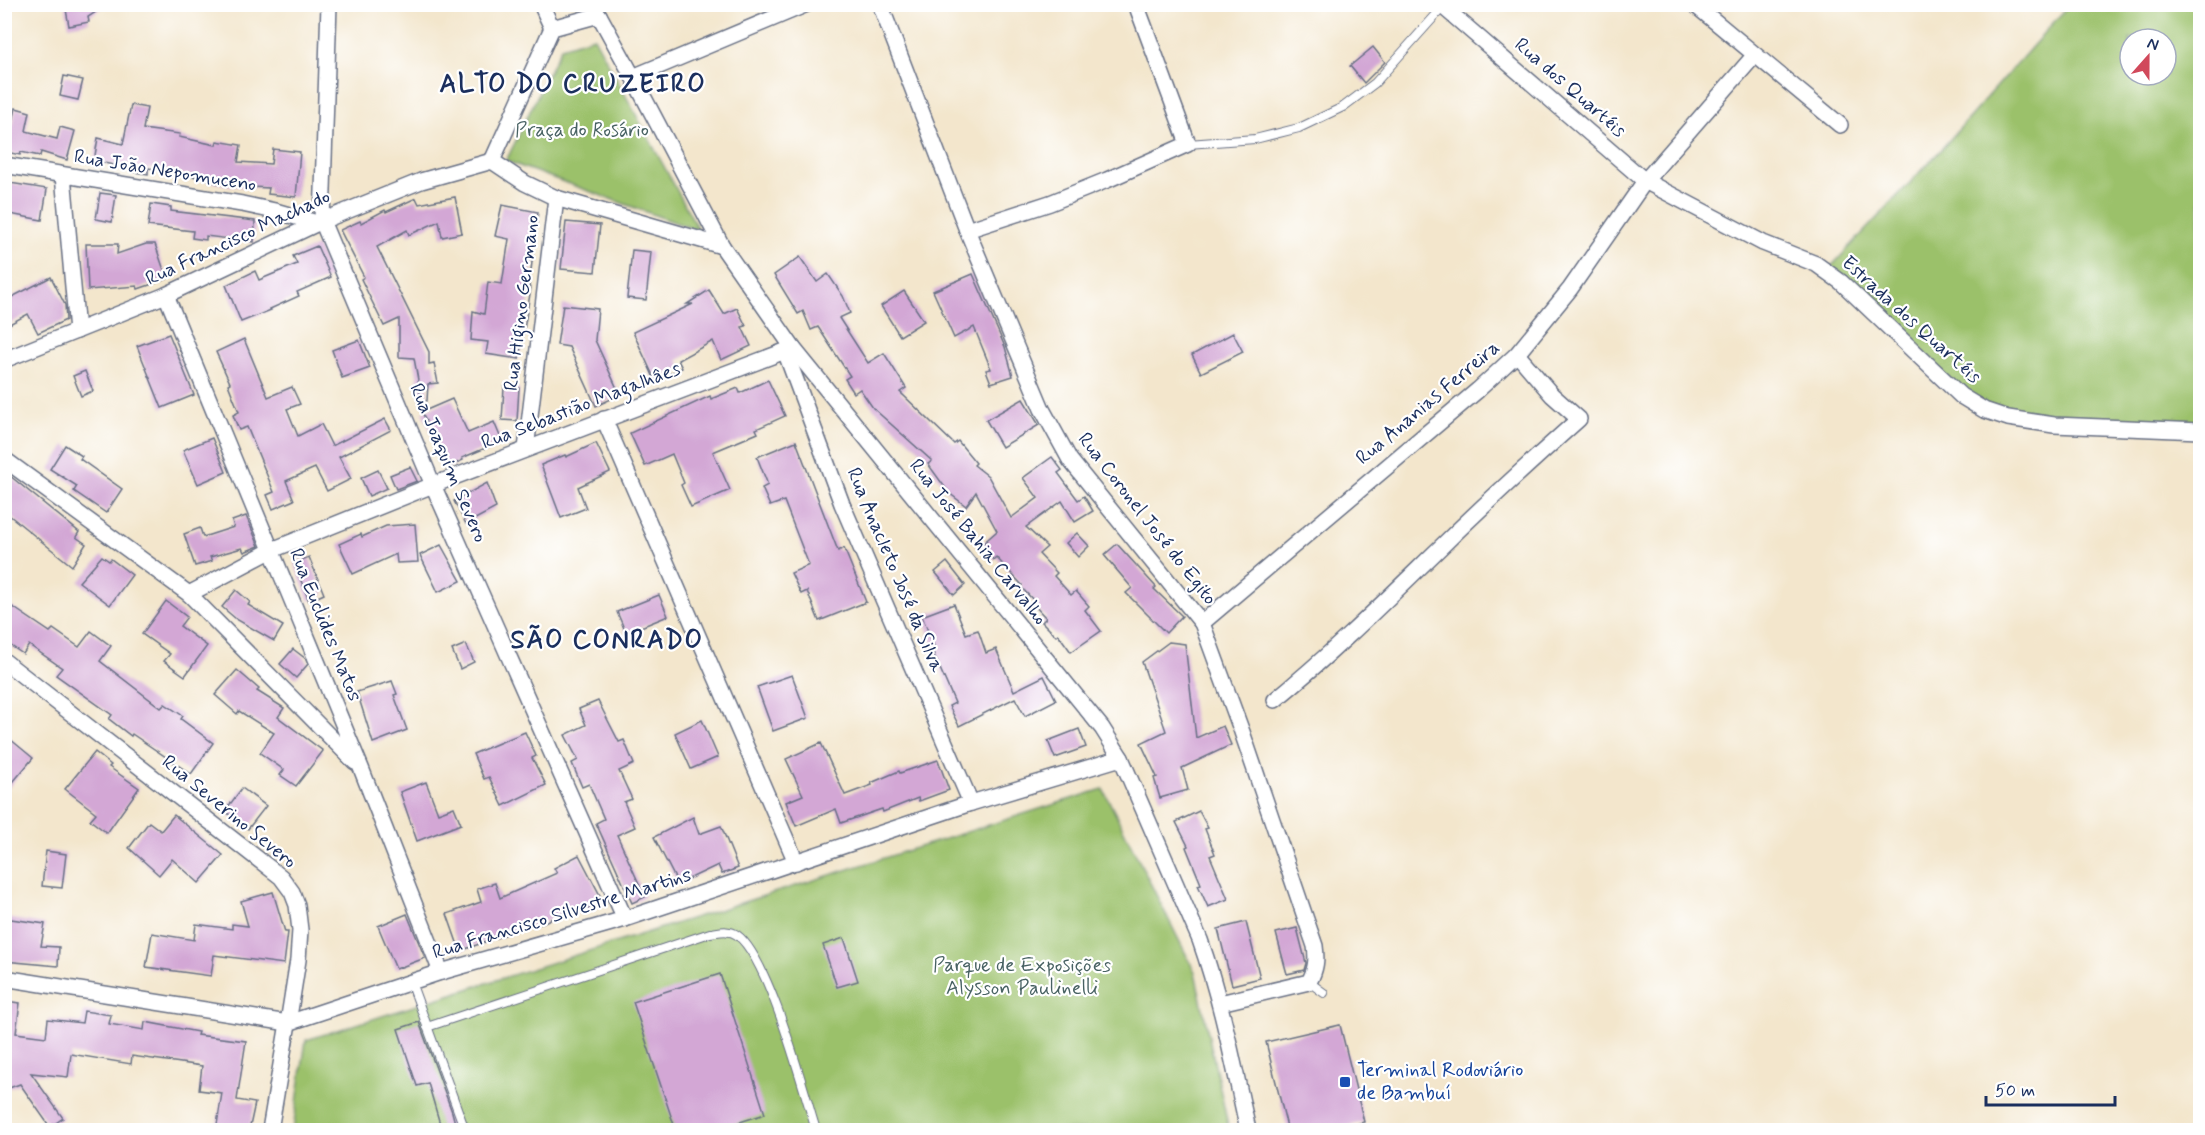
<svg xmlns="http://www.w3.org/2000/svg" width="2205" height="1135" viewBox="0 0 2205 1135" font-family="Mynerve,sans-serif">
	<style>
		.green { fill: #9bc16b; stroke: #5b7864; stroke-width: 1.5; fill-rule: evenodd }
		.building { fill: #d3a7d5 }
		.lines { fill: none; stroke-linecap: round; stroke-linejoin: round }
		.service-casing { stroke: #676f84; stroke-width: 10 }
		.minor-casing { stroke: #676f84; stroke-width: 18 }
		.service { stroke: #fff; stroke-width: 8 }
		.minor { stroke: #fff; stroke-width: 15 }
		.transit-dot { fill: #1a4fb4; stroke: #fff; stroke-width: 2 }
		.labels { text-anchor: middle; dominant-baseline: central; stroke-width: 4.5; stroke-linejoin: round; paint-order: stroke }
		.street-label { font-size: 20px; fill: #1b2f5e; stroke: #fff }
		.park-label { font-size: 20px; fill: #486263; stroke: #fff }
		.transit-label { font-size: 20px; fill: #164399; stroke: #fff; text-anchor: start }
		.district-label { font-size: 26px; font-weight: bold; letter-spacing: 1.5px; fill: #1b2f5e; stroke: #fff }
	</style>
	<rect width="100%" height="100%" fill="#fff"/>
	<filter id="ink" filterUnits="userSpaceOnUse"><feTurbulence type="fractalNoise" baseFrequency=".0167" numOctaves="2"/><feDisplacementMap in="SourceGraphic" scale="12" xChannelSelector="R" yChannelSelector="G"/><feConvolveMatrix kernelMatrix="1 2 1 2 8 2 1 2 1" color-interpolation-filters="sRGB"/></filter>
	<filter id="wash" filterUnits="userSpaceOnUse"><feTurbulence type="fractalNoise" baseFrequency=".008" numOctaves="4" result="noise"/><feDisplacementMap in="SourceGraphic" scale="24" xChannelSelector="R" yChannelSelector="G"/><feGaussianBlur stdDeviation="1.35" result="paint"/><feColorMatrix in="noise" values="0 0 0 0 0 0 0 0 0 0 0 0 0 0 0 0 0 1.4 0 .05"/><feComposite in="paint" operator="in"/></filter>
	<g filter="url(#wash)">
		<rect width="100%" height="100%" fill="#f3e6cc"/>
		<g class="green">
			<path d="M 2069,5 L 2200,5 L 2200,431 L 2054,425 L 1984,410 L 1827,271 L 1937,154 ZM 2130,39 L 2166,39 L 2166,75 L 2130,75 Z"/>
			<polygon points="594,37 699,231 506,161 561,47"/>
			<polygon points="1103,789 1195,972 1229,1130 293,1130 306,1040"/>
		</g>
		<g id="blocks">
			<g class="building">
				<polygon points="65,4 108,4 88,17 89,22 69,26"/>
				<polygon points="1373,47 1385,62 1364,83 1350,66"/>
				<polygon points="64,76 83,80 78,100 60,96"/>
				<polygon points="131,105 147,108 143,129 180,134 179,137 216,145 217,141 241,145 238,162 271,164 273,149 300,152 296,197 268,194 269,188 230,186 209,181 209,179 180,174 180,172 148,168 148,174 133,172 134,169 94,161 98,138 123,144"/>
				<polygon points="16,108 30,112 26,131 57,139 60,127 75,131 67,160 41,152 40,156 21,152 20,155 6,152"/>
				<polygon points="4,182 47,189 42,220 4,213"/>
				<polygon points="100,193 116,195 112,222 96,219"/>
				<polygon points="455,197 462,233 442,237 439,221 409,235 407,230 377,247 429,352 429,364 434,363 438,383 428,384 427,401 422,402 414,358 399,357 399,319 384,326 361,279 364,277 340,230 360,221 361,223 385,210 386,212 416,198 419,204"/>
				<polygon points="151,204 171,207 171,211 255,221 254,242 206,236 206,240 192,238 193,231 148,226"/>
				<polygon points="502,205 538,212 529,287 531,288 519,359 486,354 488,342 471,340 473,311 484,314 488,282 502,284 509,239 495,236"/>
				<polygon points="566,222 600,225 595,272 561,269"/>
				<polygon points="86,244 118,244 117,254 146,244 155,244 167,279 138,289 137,286 88,290"/>
				<polygon points="317,246 331,277 297,292 299,296 270,309 271,310 241,322 226,285 255,271 259,280 297,264 293,256"/>
				<polygon points="632,250 651,252 646,300 627,298"/>
				<polygon points="800,257 817,282 828,274 843,296 850,313 839,318 868,363 884,353 906,388 900,392 954,444 958,441 976,463 974,465 988,476 1011,518 1038,498 1023,478 1052,457 1062,470 1058,473 1078,500 1084,496 1093,511 1075,522 1062,501 1026,527 1047,547 1039,554 1057,573 1054,576 1071,595 1076,591 1089,606 1085,610 1101,631 1071,652 1058,634 1056,636 1042,622 1046,618 1033,604 1035,602 1021,587 1022,585 996,557 993,560 981,545 997,531 976,492 966,506 949,493 928,464 932,461 873,408 860,389 854,393 845,379 850,376 818,327 811,330 803,311 798,314 774,275"/>
				<polygon points="973,274 1005,347 1013,376 991,383 986,370 991,369 974,327 954,338 933,291"/>
				<polygon points="51,277 65,305 66,320 38,333 28,314 4,327 4,301"/>
				<polygon points="709,290 724,314 737,308 746,326 742,327 751,346 721,360 713,341 678,360 682,368 655,380 633,332 693,304 687,304"/>
				<polygon points="904,291 924,321 900,336 881,306"/>
				<polygon points="563,305 598,309 595,340 620,395 596,406 569,347 557,345"/>
				<polygon points="1233,333 1243,352 1201,373 1192,355"/>
				<polygon points="169,334 194,395 162,408 137,346"/>
				<polygon points="244,339 268,397 292,387 300,404 287,409 298,436 321,424 332,446 385,419 391,430 339,457 351,479 327,491 315,468 286,481 294,500 273,509 267,495 274,492 247,427 239,430 233,415 239,412 228,384 230,383 216,352"/>
				<polygon points="359,340 370,368 342,378 332,350"/>
				<polygon points="85,371 93,391 81,396 73,376"/>
				<polygon points="768,380 785,416 756,429 758,433 713,452 730,490 691,507 681,485 684,483 672,454 645,466 630,433 710,396 711,399 738,388 740,393"/>
				<polygon points="504,387 519,388 517,421 502,420"/>
				<polygon points="452,399 468,433 494,422 502,441 462,458 463,460 447,468 439,453 440,452 422,412"/>
				<polygon points="1023,399 1039,425 1002,447 986,420"/>
				<polygon points="212,438 226,472 198,484 183,450"/>
				<polygon points="796,441 838,551 844,548 866,602 819,621 807,591 801,594 791,573 809,565 784,501 770,506 762,488 768,485 757,457"/>
				<polygon points="596,443 610,472 578,487 586,508 561,518 541,465 565,455 566,457"/>
				<polygon points="65,445 82,456 80,459 122,489 106,513 74,491 77,486 50,469"/>
				<polygon points="410,467 417,481 396,489 390,475"/>
				<polygon points="378,470 387,488 369,496 361,478"/>
				<polygon points="4,471 79,532 76,537 86,544 72,566 4,511"/>
				<polygon points="487,483 496,508 466,524 454,501"/>
				<polygon points="246,516 259,546 244,552 242,548 210,557 212,561 195,566 184,534 200,528 203,537 234,527 232,521"/>
				<polygon points="415,524 418,562 397,563 396,554 353,574 339,544 361,534 362,537 386,526"/>
				<polygon points="1077,533 1089,546 1078,557 1066,543"/>
				<polygon points="1117,544 1156,587 1154,589 1182,616 1166,633 1126,593 1132,588 1104,555"/>
				<polygon points="441,545 461,581 438,592 420,555"/>
				<polygon points="102,556 109,561 111,559 132,575 110,605 79,582"/>
				<polygon points="309,557 324,594 309,601 294,563"/>
				<polygon points="947,562 965,585 954,595 935,572"/>
				<polygon points="236,590 250,602 248,605 283,626 274,641 236,619 222,607"/>
				<polygon points="659,595 668,616 626,633 617,612"/>
				<polygon points="4,601 50,632 53,629 79,647 91,631 111,646 100,661 161,708 165,704 183,716 181,719 213,743 191,774 132,734 131,736 109,719 112,715 56,675 62,668 29,645 23,654 4,641"/>
				<polygon points="166,601 187,617 180,626 207,646 185,676 164,661 170,654 142,634"/>
				<polygon points="954,604 966,634 978,630 986,653 996,649 1014,691 1044,676 1056,700 1025,716 1015,698 959,726 949,706 955,703 931,648 934,646 922,616"/>
				<polygon points="1169,642 1185,644 1196,738 1223,726 1231,745 1182,768 1188,790 1160,798 1154,778 1157,777 1141,743 1166,731 1142,662"/>
				<polygon points="466,644 474,662 460,669 452,650"/>
				<polygon points="293,649 306,659 308,664 296,678 280,664"/>
				<polygon points="237,670 259,689 257,691 284,708 278,717 323,751 296,786 280,775 284,770 260,753 274,733 239,711 237,714 215,695"/>
				<polygon points="792,675 808,718 773,731 757,687"/>
				<polygon points="392,681 397,694 394,695 407,730 373,743 357,692"/>
				<polygon points="598,701 619,742 624,740 634,764 619,771 632,799 624,802 635,827 617,835 645,897 632,903 596,823 604,819 589,784 582,787 572,763 578,760 565,735 586,725 579,709"/>
				<polygon points="702,720 718,757 691,769 675,733"/>
				<polygon points="1079,729 1086,747 1055,758 1048,741"/>
				<polygon points="525,732 536,756 532,758 546,785 503,806 489,777 484,779 473,754"/>
				<polygon points="4,734 33,758 4,793"/>
				<polygon points="821,743 845,795 872,785 871,783 899,771 900,773 938,760 949,790 919,801 918,798 883,812 882,809 841,823 836,809 796,826 786,802 803,795 786,759"/>
				<polygon points="95,752 111,765 109,767 139,788 107,833 90,820 96,813 65,789"/>
				<polygon points="426,782 438,813 454,807 461,824 417,841 400,792"/>
				<polygon points="242,788 266,806 248,829 225,811"/>
				<polygon points="1199,811 1208,828 1205,829 1215,854 1210,856 1228,899 1208,907 1198,885 1201,884 1186,847 1188,846 1176,822"/>
				<polygon points="174,815 223,855 199,883 172,859 159,875 129,848 149,822 161,831"/>
				<polygon points="693,817 699,834 721,826 738,868 722,874 718,865 678,884 654,837"/>
				<polygon points="46,851 66,854 62,888 42,886"/>
				<polygon points="579,855 603,901 578,914 575,908 533,927 532,925 460,951 447,914 481,902 477,889 495,883 500,898 557,873 554,868"/>
				<polygon points="273,892 285,932 288,932 284,964 214,955 211,976 146,967 152,933 194,940 196,924 232,929 232,924 248,926 241,901"/>
				<polygon points="407,914 425,958 396,969 378,926"/>
				<polygon points="4,918 45,924 41,946 59,947 58,966 4,961"/>
				<polygon points="1246,922 1260,978 1232,985 1218,929"/>
				<polygon points="1297,928 1306,963 1304,970 1287,974 1276,933"/>
				<polygon points="844,938 858,981 837,987 823,945"/>
				<polygon points="720,974 765,1114 712,1131 676,1131 633,1002"/>
				<polygon points="4,1001 20,1003 16,1033 46,1037 48,1019 82,1023 84,1011 111,1015 109,1024 144,1030 145,1022 198,1032 197,1035 246,1041 237,1100 255,1103 249,1131 216,1131 222,1093 199,1090 202,1066 132,1056 131,1064 71,1054 68,1077 31,1073 63,1118 50,1127 20,1084 4,1090"/>
				<polygon points="419,1022 452,1112 457,1131 442,1131 428,1083 417,1086 398,1029"/>
				<polygon points="1340,1025 1364,1122 1329,1131 1288,1131 1266,1042"/>
			</g>
		</g>
	</g>
	<g filter="url(#ink)">
		<use href="#blocks" fill-opacity="0" stroke="#676f84" stroke-width="1.5"/>
		<g class="lines">
			<defs>
				<g id="service">
					<polyline points="1188,144 1255,139 1299,128 1343,107 1375,83 1443,7"/>
					<polyline points="411,982 465,1130"/>
					<polyline points="1309,982 1324,993"/>
					<path d="M 427,1027 L 710,933 C 719,932 729,929 737,935 C 769,958 803,1089 816,1130"/>
				</g>
				<g id="minor">
					<polyline points="329,4 322,221 433,485 625,919"/>
					<polyline points="541,4 552,28"/>
					<path d="M 880,4 L 967,230 L 1042,409 L 1070,460 L 1202,623 L 1242,732 L 1315,946 C 1317,960 1316,969 1309,982 L 1220,1003"/>
					<polyline points="1440,4 1645,181 1763,243 1816,264 1841,282 1961,396 1984,410 2008,418 2054,425 2200,431"/>
					<polyline points="1694,4 1840,125"/>
					<path d="M 599,15 L 633,77 L 722,246 L 793,348 L 1102,728 L 1121,758 L 1200,940 C 1222,1002 1234,1067 1248,1130"/>
					<polyline points="633,77 807,4"/>
					<polyline points="492,161 525,183 556,198 722,246"/>
					<polyline points="492,161 552,28 599,15"/>
					<polyline points="4,165 242,204 275,211 317,223"/>
					<polyline points="63,175 77,331"/>
					<polyline points="967,230 1050,203 1107,180 1188,144 1136,4"/>
					<polyline points="166,295 361,768 441,972"/>
					<polyline points="785,351 842,504 971,803"/>
					<polyline points="4,360 166,295 322,221 421,181 492,161"/>
					<polyline points="604,419 796,862"/>
					<polyline points="526,449 556,198"/>
					<polyline points="4,459 189,594 355,762"/>
					<polyline points="189,594 272,550 433,485 793,348"/>
					<polyline points="1202,623 1478,390 1517,354 1570,289 1645,181 1754,56"/>
					<polyline points="4,661 281,877 292,892 297,905 300,930 298,960 288,1023 270,1130"/>
					<path d="M 1275,700 C 1335,651 1388,598 1444,544 C 1488,501 1533,460 1579,419 L 1552,395 L 1517,354"/>
					<polyline points="4,978 288,1023 441,972 625,919 971,803 1121,758"/>
				</g>
			</defs>
			<use href="#service" class="service-casing"/>
			<use href="#minor" class="minor-casing"/>
			<use href="#service" class="service"/>
			<use href="#minor" class="minor"/>
		</g>
	</g>
	<rect class="transit-dot" x="1339" y="1076" width="12" height="12" rx="3"/>
	<g class="labels">
		<g class="street-label">
			<text transform="translate(1570 88) rotate(41)">Rua dos Quartéis</text>
			<text transform="translate(165 171) rotate(9)">Rua João Nepomuceno</text>
			<text transform="translate(238 238) rotate(-25)">Rua Francisco Machado</text>
			<text transform="translate(522 303) rotate(-83)">Rua Higino Germano</text>
			<text transform="translate(1911 320) rotate(42)">Estrada dos Quartéis</text>
			<text transform="translate(1428 403) rotate(-40)">Rua Ananias Ferreira</text>
			<text transform="translate(581 406) rotate(-21)">Rua Sebastião Magalhâes</text>
			<text transform="translate(448 463) rotate(67)">Rua Joaquim Severo</text>
			<text transform="translate(1147 519) rotate(52)">Rua Coronel José do Egito</text>
			<text transform="translate(978 542) rotate(51)">Rua José Bahia Carvalho</text>
			<text transform="translate(895 570) rotate(67)">Rua Anacleto José da Silva</text>
			<text transform="translate(325 625) rotate(68)">Rua Euclides Matos</text>
			<text transform="translate(229 812) rotate(39)">Rua Severino Severo</text>
			<text transform="translate(562 914) rotate(-17)">Rua Francisco Silvestre Martins</text>
		</g>
		<g class="park-label">
			<text x="582" y="130">Praça do Rosário</text>
			<text x="1022" y="965">Parque de Exposições<tspan x="1022" dy="23">Alysson Paulinelli</tspan></text>
		</g>
		<g class="transit-label">
			<text x="1357" y="1070">Terminal Rodoviário<tspan x="1357" dy="23">de Bambuí</tspan></text>
		</g>
		<g class="district-label">
			<text x="573" y="85">ALTO DO CRUZEIRO</text>
			<text x="607" y="641">SÃO CONRADO</text>
		</g>
	</g>
	<rect width="2205" height="1135" fill="none" stroke="#fff" stroke-width="24"/>
	<g transform="translate(2148 57) rotate(21)"><circle r="28" fill="#ffffff" stroke="#a4acbf" stroke-width="1.5"/>
	<path d="M0-4.5L10 22L0 15L-10 22Z" fill="#d1495b"/>
	<text y="-9" font-size="16" font-weight="bold" text-anchor="middle" fill="#1b2f5e">N</text>
	</g>
	<path d="M1986 1096v9h129v-9" fill="none" stroke="#1b2f5e" stroke-width="3"/>
	<text x="1995" y="1096" font-size="18" fill="#1b2f5e" stroke="#ffffff" stroke-width="4.5" paint-order="stroke">50 m</text>
</svg>
